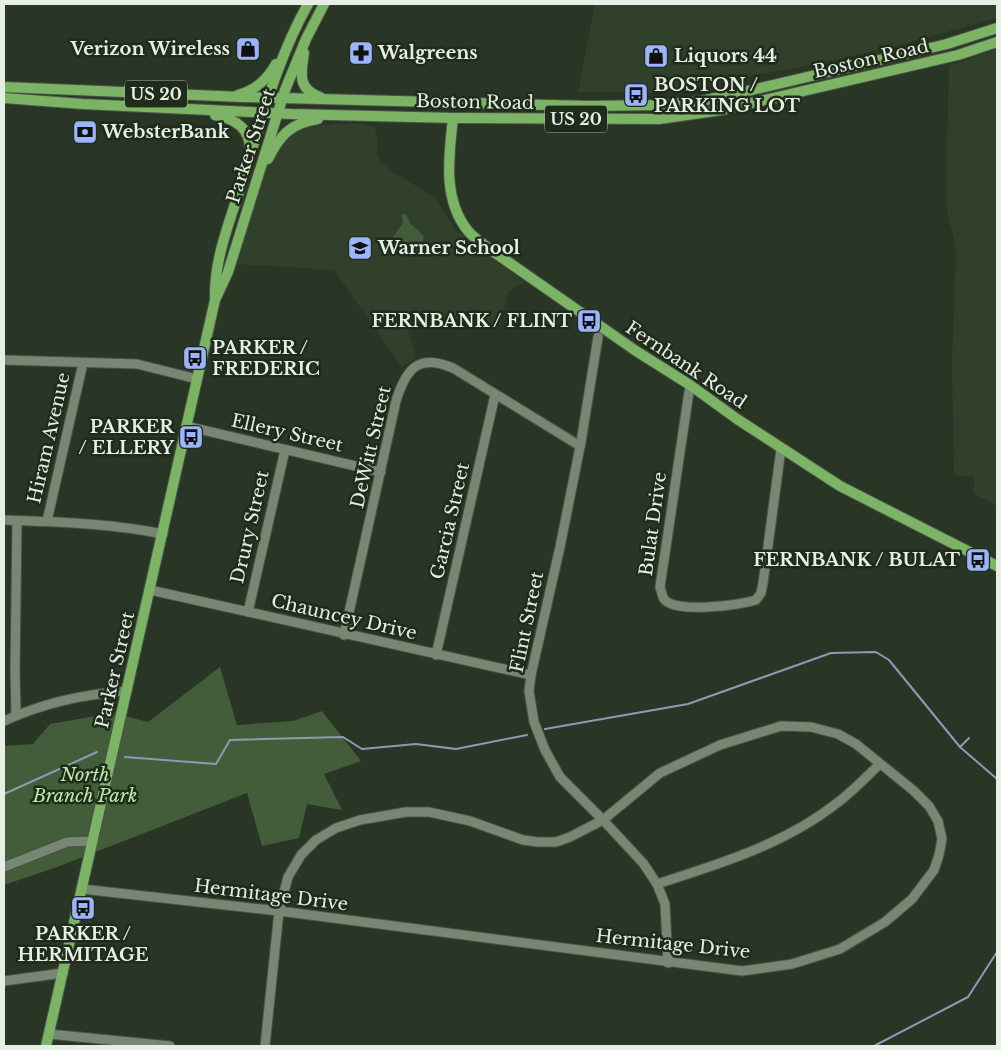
<svg xmlns="http://www.w3.org/2000/svg" width="1001" height="1050" viewBox="0 0 1001 1050" font-family="'Libre Baskerville',serif">
	<style>
		.built { fill: #30402a }
		.green { fill: #435c39 }
		.lines { fill: none; stroke-linecap: round; stroke-linejoin: round }
		.stream { stroke: #8c9ab6; stroke-width: 2 }
		.minor-casing { stroke: #495446; stroke-width: 11 }
		.major-casing { stroke: #495446; stroke-width: 12 }
		.minor { stroke: #788773; stroke-width: 9 }
		.major { stroke: #7cb365; stroke-width: 10 }
		.labels { text-anchor: middle; dominant-baseline: central; stroke-width: 5; stroke-linejoin: round; paint-order: stroke }
		.shield { fill: #202c1b; stroke: #abb4a8; stroke-width: 1 }
		.shield-label { font-size: 16px; font-weight: bold; fill: #e7efe4 }
		.poi-label { font-size: 18px; font-weight: bold; fill: #e7efe4; stroke: #202c1b; text-anchor: start }
		.street-label { font-size: 18px; fill: #e7efe4; stroke: #202c1b }
		.park-label { font-size: 18px; font-style: italic; fill: #bceda9; stroke: #202c1b }
	</style>
	<rect width="100%" height="100%" fill="#2a3625"/>
	<g class="built">
		<polygon points="595,4 997,4 997,18 907,43 826,62 662,93 578,92"/>
		<polygon points="997,49 997,506 973,493 975,477 954,475 952,364 956,248 947,210 947,141 949,66"/>
		<polygon points="337,124 365,124 374,126 377,136 377,154 380,162 393,172 436,198 456,231 524,282 508,292 500,325 403,313 416,358 402,367 334,270 237,264 262,174 283,144 297,131 317,126"/>
	</g>
	<g class="green">
		<path d="M 402,214 L 406,214 L 410,223 L 424,236 L 422,245 L 413,254 C 402,255 395,251 391,240 L 403,223 Z"/>
		<polygon points="220,667 237,725 293,721 322,711 361,761 324,774 342,810 307,804 299,838 262,846 247,793 57,867 4,885 4,746 33,744 50,724 113,713 148,722"/>
	</g>
	<g class="lines">
		<g class="stream">
			<polyline points="545,729 688,704 831,653 876,652 889,660 960,747 997,779"/>
			<polyline points="960,747 969,738"/>
			<polyline points="125,757 216,764 230,740 343,737 362,749 416,744 456,749 527,735"/>
			<polyline points="4,794 97,752"/>
			<polyline points="874,1046 968,997 997,952"/>
		</g>
		<defs>
			<g id="minor">
				<polyline points="598,337 581,442 560,547 531,675 529,691 534,722 545,750 560,777 603,820 643,863 657,884 665,904 668,963"/>
				<polyline points="4,360 137,364 197,379"/>
				<path d="M 690,385 L 660,587 C 661,590 662,596 664,599 C 675,614 739,605 756,600 L 761,593 L 763,583 L 781,449"/>
				<polyline points="186,426 381,472"/>
				<path d="M 4,520 C 57,522 110,523 163,534"/>
				<polyline points="47,521 83,363"/>
				<polyline points="150,590 531,675"/>
				<polyline points="248,612 285,450"/>
				<path d="M 344,635 L 396,401 C 406,369 418,353 453,368 L 580,446"/>
				<polyline points="436,655 495,395"/>
				<polyline points="16,715 15,670 17,521"/>
				<path d="M 4,721 C 43,703 84,694 127,691"/>
				<polyline points="4,867 67,842 93,841"/>
				<path d="M 657,884 C 720,864 785,844 837,803 C 852,792 866,777 879,765"/>
				<polyline points="82,889 279,911 742,971 792,964 840,949 885,922 912,899 934,870 939,855 942,839 938,821 929,806 914,791 856,744 838,734 811,727 781,726 720,745 660,773 603,820 570,837 556,842 538,842 523,840 470,821 429,812 406,812 360,820 336,828 316,840 301,855 288,877 279,911 265,1046"/>
				<polyline points="4,981 63,973"/>
				<polyline points="49,1034 170,1046"/>
			</g>
			<g id="major">
				<path d="M 304,53 C 301,73 297,89 320,97"/>
				<polyline points="4,87 242,97 589,106 662,105 701,101 739,93 947,44 997,28"/>
				<path d="M 238,95 C 256,90 267,80 276,64"/>
				<polyline points="4,98 83,104 291,114 453,118 659,119 722,110 958,55 997,42"/>
				<path d="M 215,115 C 236,119 250,128 250,150"/>
				<path d="M 453,118 C 449,155 442,199 468,231 C 473,237 482,243 488,248 L 636,351 L 690,385 L 737,419 L 840,486 L 997,566"/>
				<path d="M 268,159 C 280,135 291,123 318,119"/>
				<path d="M 215,297 C 214,258 231,219 242,182 C 261,122 277,59 308,4"/>
				<polyline points="46,1046 215,300 228,272 285,90 306,39 324,4"/>
			</g>
		</defs>
		<use href="#minor" class="minor-casing"/>
		<use href="#major" class="major-casing"/>
		<use href="#minor" class="minor"/>
		<use href="#major" class="major"/>
	</g>
	<defs>
		<symbol id="shop-square" viewBox="-11 -11 22 22"><rect x="-9" y="-9" width="18" height="18" rx="4" fill="#9bb5fd" stroke="#202c1b"/><path d="M-5-2.5h2.3a2.7 3.5 0 0 1 5.4 0H5L5.5 6h-11ZM-1.5-2.5h3a1.5 2.3 0 0 0-3 0Z" fill="#111"/></symbol>
		<symbol id="pharmacy-square" viewBox="-11 -11 22 22"><rect x="-9" y="-9" width="18" height="18" rx="4" fill="#9bb5fd" stroke="#202c1b"/><path d="M-2-6h4v4h4v4h-4v4h-4v-4h-4v-4h4Z" fill="#111"/></symbol>
		<symbol id="bus-square" viewBox="-11 -11 22 22"><rect x="-9" y="-9" width="18" height="18" rx="4" fill="#9bb5fd" stroke="#202c1b"/><path d="M-5-6H5V4H4V6H2V4H-2V6H-4V4H-5ZM-3.5-4V0h7V-4ZM-3.5 1.2v1.5H-2V1.2ZM2 1.2v1.5H3.5V1.2Z" fill="#111"/></symbol>
		<symbol id="bank-square" viewBox="-11 -11 22 22"><rect x="-9" y="-9" width="18" height="18" rx="4" fill="#9bb5fd" stroke="#202c1b"/><path d="M-6-4H6V4H-6ZM0-2.3a2.3 2.3 0 1 0 0 4.6a2.3 2.3 0 1 0 0-4.6Z" fill="#111"/></symbol>
		<symbol id="school-square" viewBox="-11 -11 22 22"><rect x="-9" y="-9" width="18" height="18" rx="4" fill="#9bb5fd" stroke="#202c1b"/><path d="M0-5L7-2L0 1L-7-2ZM-4 1L0 2.5L4 1V4Q0 6-4 4Z" fill="#111"/></symbol>
	</defs>
	<g fill-rule="evenodd">
		<use href="#shop-square" x="234" y="35" width="28" height="28"/>
		<use href="#pharmacy-square" x="347" y="39" width="28" height="28"/>
		<use href="#shop-square" x="642" y="42" width="28" height="28"/>
		<use href="#bus-square" x="622" y="81" width="28" height="28"/>
		<use href="#bank-square" x="71" y="118" width="28" height="28"/>
		<use href="#school-square" x="346" y="234" width="28" height="28"/>
		<use href="#bus-square" x="575" y="307" width="28" height="28"/>
		<use href="#bus-square" x="181" y="344" width="28" height="28"/>
		<use href="#bus-square" x="177" y="423" width="28" height="28"/>
		<use href="#bus-square" x="964" y="546" width="28" height="28"/>
		<use href="#bus-square" x="69" y="894" width="28" height="28"/>
	</g>
	<g class="labels">
		<g class="shield">
			<rect x="125" y="80.5" width="62" height="27" rx="4"/>
			<rect x="545" y="105.5" width="62" height="27" rx="4"/>
		</g>
		<g class="shield-label">
			<text x="156" y="94">US 20</text>
			<text x="576" y="119">US 20</text>
		</g>
		<g class="poi-label">
			<text x="230" y="49" text-anchor="end">Verizon Wireless</text>
			<text x="378" y="53">Walgreens</text>
			<text x="674" y="56">Liquors 44</text>
			<text x="654" y="85">BOSTON /<tspan x="654" dy="21">PARKING LOT</tspan></text>
			<text x="102" y="132">WebsterBank</text>
			<text x="378" y="248">Warner School</text>
			<text x="572" y="321" text-anchor="end">FERNBANK / FLINT</text>
			<text x="212" y="348">PARKER /<tspan x="212" dy="21">FREDERIC</tspan></text>
			<text x="174" y="427" text-anchor="end">PARKER<tspan x="174" dy="21">/ ELLERY</tspan></text>
			<text x="960" y="560" text-anchor="end">FERNBANK / BULAT</text>
			<text x="83" y="934" text-anchor="middle">PARKER /<tspan x="83" dy="21">HERMITAGE</tspan></text>
		</g>
		<g class="street-label">
			<text transform="translate(871 59) rotate(-13)">Boston Road</text>
			<text transform="translate(475 102) rotate(1)">Boston Road</text>
			<text transform="translate(251 146) rotate(-72)">Parker Street</text>
			<text transform="translate(686 365) rotate(34)">Fernbank Road</text>
			<text transform="translate(287 433) rotate(13)">Ellery Street</text>
			<text transform="translate(49 438) rotate(-77)">Hiram Avenue</text>
			<text transform="translate(371 447) rotate(-77)">DeWitt Street</text>
			<text transform="translate(450 521) rotate(-77)">Garcia Street</text>
			<text transform="translate(653 524) rotate(-82)">Bulat Drive</text>
			<text transform="translate(250 527) rotate(-77)">Drury Street</text>
			<text transform="translate(344 617) rotate(13)">Chauncey Drive</text>
			<text transform="translate(527 622) rotate(-78)">Flint Street</text>
			<text transform="translate(115 670) rotate(-77)">Parker Street</text>
			<text transform="translate(271 895) rotate(7)">Hermitage Drive</text>
			<text transform="translate(673 944) rotate(6)">Hermitage Drive</text>
		</g>
		<g class="park-label">
			<text x="85" y="775">North<tspan x="85" dy="21">Branch Park</tspan></text>
		</g>
	</g>
	<rect width="1001" height="1050" fill="none" stroke="#e7efe4" stroke-width="10"/>
</svg>
